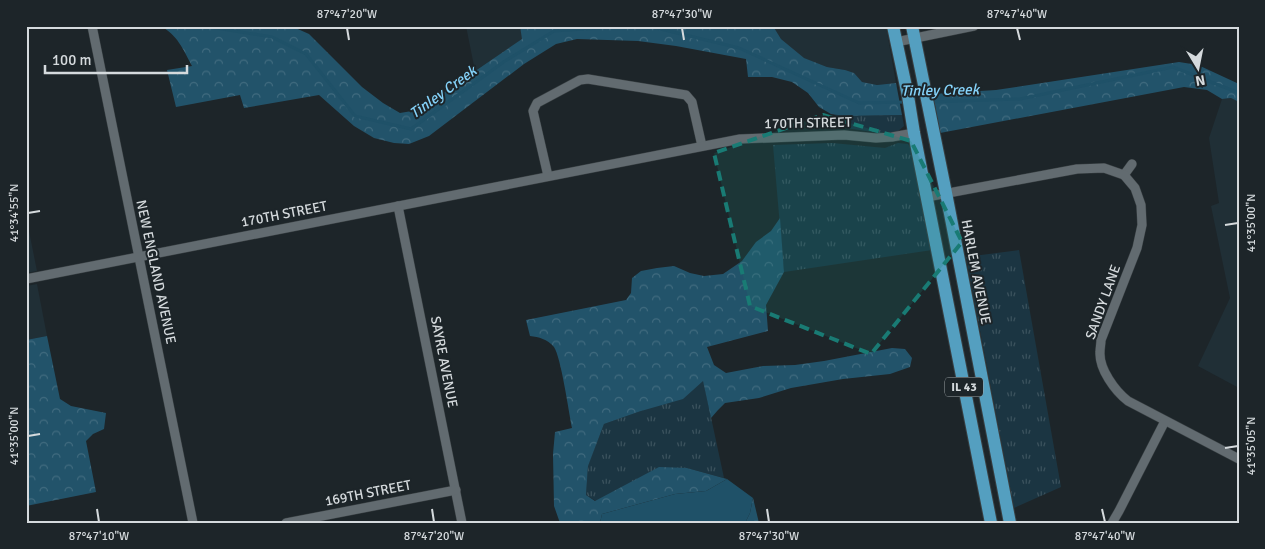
<svg xmlns="http://www.w3.org/2000/svg" width="1265" height="549" viewBox="0 0 1265 549" font-family="Signika,sans-serif">
	<style>
		.built { fill: #202f36 }
		.grass { fill: url(#grass-tufts) }
		.forest { fill: url(#forest-crowns) }
		.water { fill: #1f5168 }
		.lines { fill: none; stroke-linecap: round; stroke-linejoin: round }
		.stream { stroke: #1f5168; stroke-width: 3 }
		.street-casing { stroke: #383f42; stroke-width: 10 }
		.primary-casing { stroke: #383f42; stroke-width: 14 }
		.street { stroke: #626b70; stroke-width: 9 }
		.primary { stroke: #549fc0; stroke-width: 12 }
		.marked { fill: #197b74; fill-opacity: 0.2; stroke: #197b74; stroke-width: 4; stroke-dasharray: 10 6; stroke-linejoin: round }
		.ticks { fill: none; stroke: #d5dadd; stroke-width: 2 }
		.labels { text-anchor: middle; dominant-baseline: central; stroke-width: 4; stroke-linejoin: round; paint-order: stroke }
		.shield { fill: #1d2529; stroke: #9ea4a7; stroke-width: 1 }
		.shield-label { font-size: 12px; font-weight: bold; fill: #d5dadd }
		.street-label { font-size: 14px; fill: #d5dadd; stroke: #1d2529 }
		.water-label { font-size: 15px; font-style: italic; fill: #85d3fa; stroke: #1d2529 }
		.neatline { fill: none; stroke: #d5dadd; stroke-width: 2 }
		.ticks-label { font-size: 12px; text-anchor: middle; fill: #d5dadd }
	</style>
	<defs>
		<pattern id="grass-tufts" width="24" height="20" patternUnits="userSpaceOnUse" patternTransform="scale(1.25)"><rect width="24" height="20" fill="#1b3542"/><path d="M3 7l-1-3M5 7V3M7 7l1-3M15 17l-1-3M17 17v-4M19 17l1-3" fill="none" stroke="#3b525d"/></pattern>
		<pattern id="forest-crowns" width="20" height="18" patternUnits="userSpaceOnUse" patternTransform="scale(1.25)"><rect width="20" height="18" fill="#22536a"/><path d="M2 6a3 3 0 1 1 6 0M12 15a3 3 0 1 1 6 0" fill="none" stroke="#416b7f"/></pattern>
	</defs>
	<rect width="100%" height="100%" fill="#1d2529"/>
	<g class="built">
		<polygon points="466,26 520,26 523,39 475,71"/>
		<polygon points="773,26 886,26 896,83 877,85 862,82 845,70 827,67 803,58 781,39"/>
		<polygon points="1231,98 1239,102 1239,388 1198,366 1230,298 1211,206 1219,203 1209,138 1222,99"/>
		<polygon points="26,216 37,271 26,273"/>
		<polygon points="37,284 47,336 26,340 26,286"/>
	</g>
	<g class="grass">
		<polygon points="834,114 845,116 902,115 904,126 897,132 880,133 846,128"/>
		<polygon points="832,143 885,148 898,143 908,144 912,150 932,250 784,272 773,145"/>
		<polygon points="1019,250 1061,487 1014,508 966,257"/>
		<polygon points="703,380 724,478 687,468 619,489 596,501 586,495 588,465 604,424 641,411"/>
	</g>
	<g class="forest">
		<path d="M 160,26 L 291,26 L 309,34 L 362,87 L 383,103 L 400,113 L 418,110 L 522,39 L 520,26 L 773,26 L 781,39 L 804,58 L 827,67 L 845,70 L 854,73 L 862,82 L 877,85 L 896,83 L 902,115 L 845,116 L 831,114 L 819,107 L 808,93 L 792,82 L 772,77 L 748,77 L 746,59 L 676,46 L 638,41 L 577,39 L 556,44 L 524,64 L 429,136 L 409,144 L 394,143 L 374,138 L 354,126 L 319,95 L 244,108 L 240,95 L 176,107 L 167,70 L 192,66 C 183,49 177,34 160,26 Z"/>
		<polygon points="1179,62 1198,65 1239,84 1239,102 1231,98 1222,99 1207,90 1184,87 940,133 933,94 996,90"/>
		<path d="M 780,218 L 784,272 L 766,305 L 768,331 L 707,347 L 714,365 L 726,373 L 763,366 L 795,365 L 824,361 L 892,348 L 905,349 L 912,358 L 910,367 L 890,374 L 843,379 L 791,388 L 759,398 L 725,403 L 718,410 L 711,418 L 703,381 L 683,399 L 641,411 L 604,424 L 588,466 L 586,495 L 595,501 L 659,467 L 687,468 L 727,479 L 706,491 L 675,494 L 602,514 L 600,523 L 560,523 L 554,506 L 553,454 L 555,432 L 572,428 C 569,413 561,357 554,347 C 547,339 539,337 530,336 L 526,320 L 626,300 L 631,293 L 632,278 L 641,271 L 657,268 L 674,266 L 690,273 L 704,276 L 723,274 L 742,261 L 756,242 L 771,231 Z"/>
		<polygon points="47,336 60,399 71,406 106,413 104,429 93,434 86,441 96,492 26,506 26,340"/>
		<polygon points="753,498 759,523 745,523 750,513"/>
	</g>
	<polygon class="water" points="727,479 753,498 750,513 745,523 600,523 602,514 675,494 706,491"/>
	<g class="lines">
		<g class="stream">
			<polyline points="204,26 272,37 306,54 355,116 411,129 505,61 554,31 629,26"/>
			<polyline points="648,26 739,48 859,103 907,102"/>
			<polyline points="930,102 1020,99 1173,67 1239,93"/>
		</g>
		<defs>
			<g id="street">
				<polyline points="92,26 193,523"/>
				<polyline points="896,42 974,26"/>
				<polyline points="1124,175 1132,164"/>
				<polyline points="548,176 533,111 537,103 580,80 588,79 686,95 692,102 702,146"/>
				<path d="M 927,197 L 1077,169 L 1104,168 L 1124,175 L 1135,188 L 1141,205 L 1142,225 L 1137,248 L 1101,340 C 1101,344 1100,348 1100,352 C 1099,369 1115,391 1128,401 L 1239,459"/>
				<polyline points="398,206 462,523"/>
				<polyline points="26,279 740,139 844,135 876,138 892,137 914,133"/>
				<polyline points="286,523 456,490"/>
				<polyline points="1112,523 1119,511 1165,421"/>
			</g>
			<g id="primary">
				<polyline points="893,26 908,96 914,133 991,523"/>
				<polyline points="912,26 946,193 1010,523"/>
			</g>
		</defs>
		<use href="#street" class="street-casing"/>
		<use href="#primary" class="primary-casing"/>
		<use href="#street" class="street"/>
		<use href="#primary" class="primary"/>
	</g>
	<path class="marked" d="M 823,115 L 911,141 L 962,242 L 871,354 L 750,306 L 714,153 Z"/>
	<path class="ticks" d="M 347,28 L 349,40M 682,28 L 684,40M 1017,28 L 1020,40M 28,213 L 40,211M 1225,225 L 1238,223M 28,436 L 40,434M 1225,448 L 1238,446M 97,509 L 99,522M 432,509 L 434,522M 767,509 L 769,522M 1102,509 L 1105,522"/>
	<g class="labels">
		<rect class="shield" x="945" y="377.5" width="38" height="19" rx="4"/>
		<g class="shield-label">
			<text x="964" y="387">IL 43</text>
		</g>
		<g class="street-label">
			<text transform="translate(808 123) rotate(-1)">170TH STREET</text>
			<text transform="translate(284 214) rotate(-11)">170TH STREET</text>
			<text transform="translate(156 272) rotate(78)">NEW ENGLAND AVENUE</text>
			<text transform="translate(976 272) rotate(79)">HARLEM AVENUE</text>
			<text transform="translate(1103 302) rotate(-70)">SANDY LANE</text>
			<text transform="translate(444 362) rotate(79)">SAYRE AVENUE</text>
			<text transform="translate(368 493) rotate(-11)">169TH STREET</text>
		</g>
		<g class="water-label">
			<text transform="translate(940 90) rotate(-1)">Tinley Creek</text>
			<text transform="translate(443 92) rotate(-36)">Tinley Creek</text>
		</g>
	</g>
	<rect width="1265" height="549" fill="none" stroke="#1d2529" stroke-width="55"/>
	<g transform="translate(1198 68) rotate(170)" stroke="#1d2529" stroke-width="4" paint-order="stroke">
	<path d="M0-4L9 19L0 12L-9 19Z" fill="#d5dadd"/>
	<text y="-8" font-size="14" font-weight="bold" text-anchor="middle" fill="#d5dadd">N</text>
	</g>
	<path d="M45 65v8h142v-8" fill="none" stroke="#d5dadd" stroke-width="2.5"/>
	<text x="52" y="65" font-size="15" fill="#d5dadd" stroke="#1d2529" stroke-width="4" paint-order="stroke">100 m</text>
	<rect x="28" y="28" width="1210" height="494" class="neatline"/>
	<g class="ticks-label">
		<text x="347" y="18">87°47'20"W</text>
		<text x="682" y="18">87°47'30"W</text>
		<text x="1017" y="18">87°47'40"W</text>
		<text transform="translate(14 213) rotate(-90)" y="4">41°34'55"N</text>
		<text transform="translate(1251 223) rotate(-90)" y="4">41°35'00"N</text>
		<text transform="translate(14 436) rotate(-90)" y="4">41°35'00"N</text>
		<text transform="translate(1251 446) rotate(-90)" y="4">41°35'05"N</text>
		<text x="99" y="540">87°47'10"W</text>
		<text x="434" y="540">87°47'20"W</text>
		<text x="769" y="540">87°47'30"W</text>
		<text x="1105" y="540">87°47'40"W</text>
	</g>
</svg>
